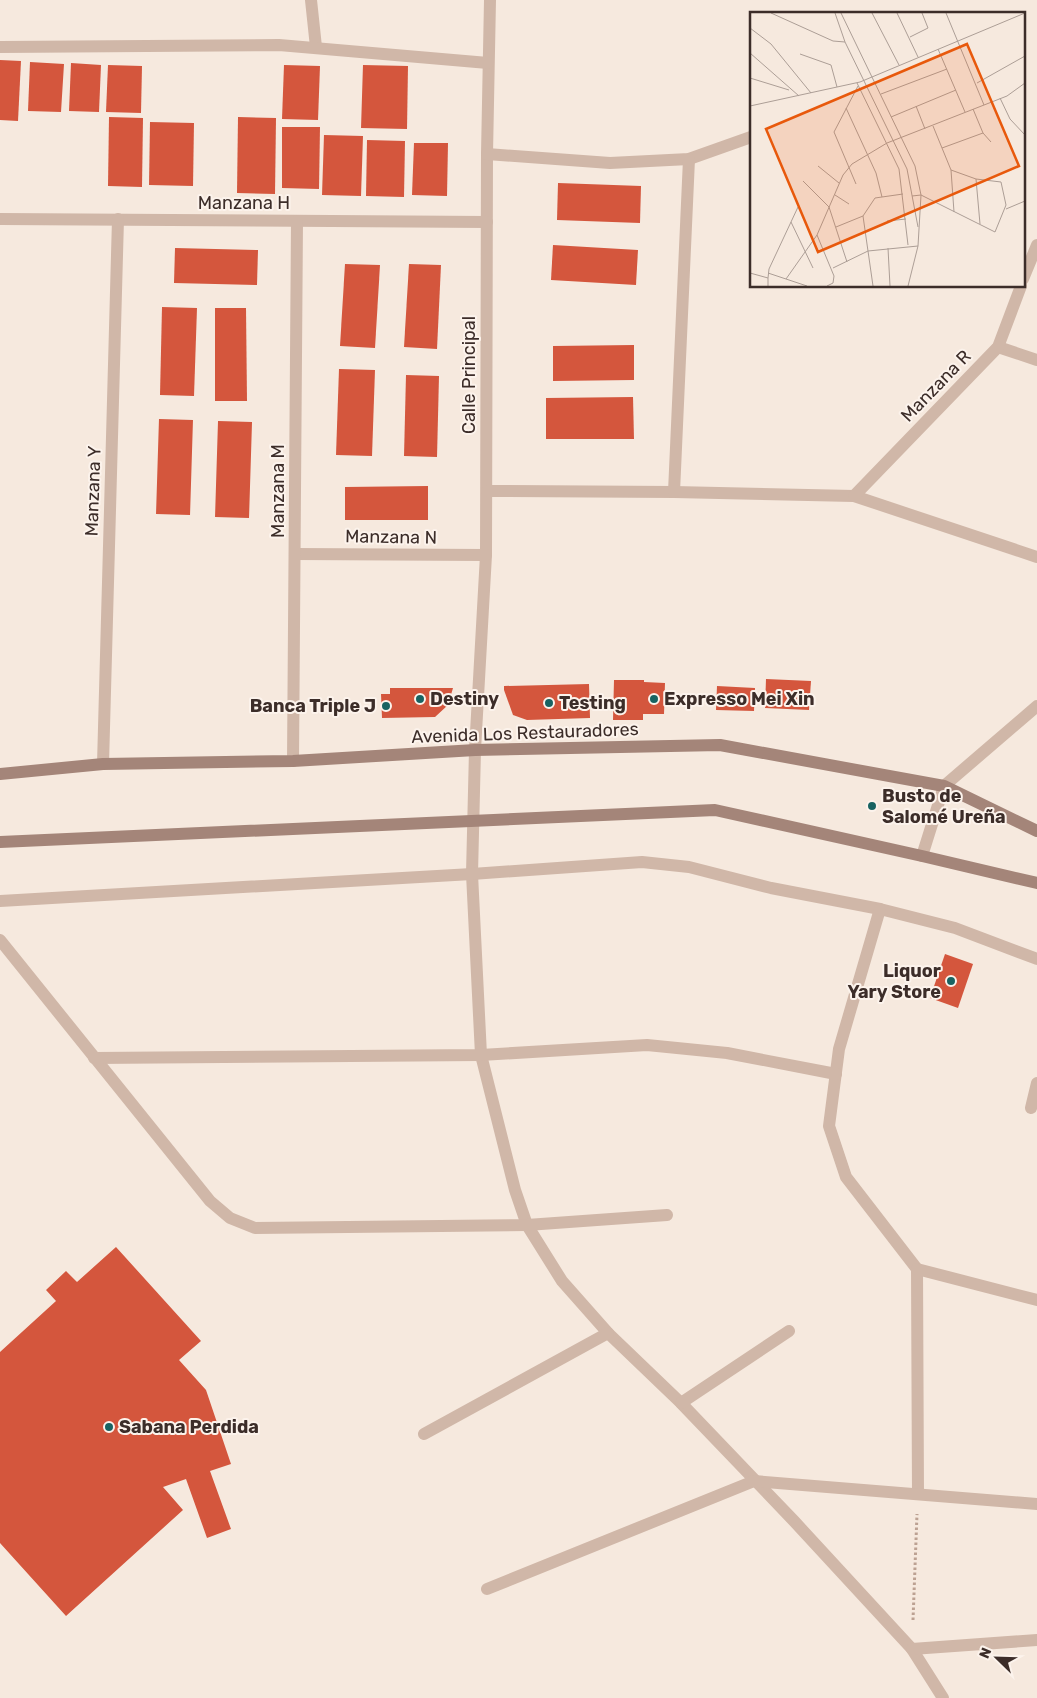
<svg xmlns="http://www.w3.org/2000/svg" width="1037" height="1698" viewBox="0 0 1037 1698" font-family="Rubik,sans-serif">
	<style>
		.building { fill: #d4563d }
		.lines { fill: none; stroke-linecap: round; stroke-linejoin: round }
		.path { stroke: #bca192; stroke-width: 3; stroke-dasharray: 2.5 2.5; stroke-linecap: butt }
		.street { stroke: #d0b7a8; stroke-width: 12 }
		.secondary { stroke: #a48579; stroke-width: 12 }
		.poi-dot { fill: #186362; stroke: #fcf3ec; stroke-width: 2 }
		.labels { text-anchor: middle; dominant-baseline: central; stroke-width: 4; stroke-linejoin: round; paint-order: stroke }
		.street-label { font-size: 18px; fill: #3c2d29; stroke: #fcf3ec }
		.poi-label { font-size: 18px; font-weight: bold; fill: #3c2d29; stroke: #fcf3ec; text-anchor: start }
		.inset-road { fill: none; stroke: #ac9e96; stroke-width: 1 }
		.view { fill: #e8590c; fill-opacity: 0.15; stroke: #e8590c; stroke-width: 2.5 }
		.inset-edge { fill: none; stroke: #3c2d29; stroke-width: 2.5 }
	</style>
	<rect width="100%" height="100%" fill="#f6e9de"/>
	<g class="building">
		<polygon points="0,60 21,61 18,121 0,120"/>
		<polygon points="30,62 64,64 61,112 28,111"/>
		<polygon points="71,63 101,65 99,112 69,111"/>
		<polygon points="108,65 142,66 141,113 106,112"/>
		<polygon points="284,65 320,66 318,120 282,119"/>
		<polygon points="363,65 408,66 407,129 361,128"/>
		<polygon points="109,117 143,118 142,187 108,186"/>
		<polygon points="238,117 276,118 275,194 237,193"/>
		<polygon points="150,122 194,123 193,186 149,185"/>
		<polygon points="282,127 320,127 319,189 282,188"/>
		<polygon points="324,135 363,136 361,196 322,195"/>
		<polygon points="367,140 405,141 404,197 366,196"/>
		<polygon points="414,143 448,143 447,196 412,195"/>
		<polygon points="558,183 641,186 640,223 557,220"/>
		<polygon points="553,245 638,250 636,285 551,280"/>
		<polygon points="175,248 258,250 257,285 174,283"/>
		<polygon points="345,264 380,265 375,348 340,346"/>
		<polygon points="409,264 441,265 437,349 404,347"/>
		<polygon points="162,307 197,308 194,396 160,395"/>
		<polygon points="215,308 246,308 247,401 215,401"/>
		<polygon points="634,345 634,380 553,381 553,346"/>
		<polygon points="339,369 375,370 372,456 336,455"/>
		<polygon points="406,375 439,376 437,457 404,456"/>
		<polygon points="633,397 634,439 546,439 546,398"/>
		<polygon points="159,419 193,420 190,515 156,514"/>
		<polygon points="218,421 252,422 249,518 215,517"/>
		<polygon points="428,486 428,520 345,520 345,487"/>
		<polygon points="766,679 811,681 809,710 765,708"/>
		<polygon points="614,680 644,680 644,682 665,683 664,714 643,714 643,720 613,720"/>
		<polygon points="589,684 590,718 527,720 513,715 504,690 504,686"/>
		<polygon points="717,686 755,688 754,711 716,710"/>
		<polygon points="390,688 453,688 448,705 435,717 382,718 381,694 390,694"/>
		<polygon points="945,954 973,964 958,1008 930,998"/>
		<polygon points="116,1247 201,1341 179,1360 206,1390 231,1464 210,1471 231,1529 207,1538 186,1479 163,1487 183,1510 66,1616 0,1543 0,1352 56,1301 46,1290 66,1271 77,1282"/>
	</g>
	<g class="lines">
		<polyline class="path" points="913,1620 917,1514"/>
		<g class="street">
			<polyline points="311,0 316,47"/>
			<polyline points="490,0 487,154 486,555 475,750 472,874 481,1055 515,1190 527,1225 562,1281 608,1333 681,1403 794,1521 912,1649 943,1698"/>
			<polyline points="0,47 279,45 488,63"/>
			<polyline points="487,154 610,163 689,159 751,137"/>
			<polyline points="0,219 487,222"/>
			<polyline points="1023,279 1037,245"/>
			<polyline points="998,347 1037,360"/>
			<polyline points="487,491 674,492 854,496 1037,557"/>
			<polyline points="674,492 689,159"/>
			<polyline points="854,496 998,347 1021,286"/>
			<polyline points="295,554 486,555"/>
			<polyline points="293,761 297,221"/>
			<polyline points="103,764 118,219"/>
			<polyline points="922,856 944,786 1037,706"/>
			<polyline points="0,901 472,874 642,862 689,867 771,888 880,909 955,928 1037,959"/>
			<polyline points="880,909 839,1049 829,1126 846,1177 917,1269 918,1493"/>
			<polyline points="0,940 210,1201 230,1218 255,1228 527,1225 667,1215"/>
			<polyline points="94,1058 481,1055 647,1045 727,1053 836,1074"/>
			<polyline points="1031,1108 1037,1083"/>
			<polyline points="917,1269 1037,1300"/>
			<polyline points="681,1403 789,1331"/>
			<polyline points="424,1434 608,1333"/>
			<polyline points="487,1589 754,1481 1037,1504"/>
			<polyline points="912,1649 1037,1640"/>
		</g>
		<g class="secondary">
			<polyline points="0,774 103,764 293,761 475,750 720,745 944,786 1037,831"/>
			<polyline points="0,842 715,810 922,856 1037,883"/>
		</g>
	</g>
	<g class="poi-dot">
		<circle cx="420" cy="699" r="5"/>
		<circle cx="654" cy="699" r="5"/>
		<circle cx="549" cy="703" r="5"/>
		<circle cx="386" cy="706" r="5"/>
		<circle cx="872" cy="806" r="5"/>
		<circle cx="951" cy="981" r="5"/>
		<circle cx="109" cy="1427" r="5"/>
	</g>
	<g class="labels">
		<g class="street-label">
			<text x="244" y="203">Manzana H</text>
			<text transform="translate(469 375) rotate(-90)">Calle Principal</text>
			<text transform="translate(936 386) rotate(-46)">Manzana R</text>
			<text transform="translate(93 491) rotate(-88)">Manzana Y</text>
			<text transform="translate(278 491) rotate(-90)">Manzana M</text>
			<text transform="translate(391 537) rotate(1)">Manzana N</text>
			<text transform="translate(525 733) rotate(-2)">Avenida Los Restauradores</text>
		</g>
		<g class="poi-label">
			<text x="430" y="699">Destiny</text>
			<text x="664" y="699">Expresso Mei Xin</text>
			<text x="559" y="703">Testing</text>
			<text x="376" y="706" text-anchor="end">Banca Triple J</text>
			<text x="882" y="796">Busto de<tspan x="882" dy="21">Salomé Ureña</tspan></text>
			<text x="941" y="971" text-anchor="end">Liquor<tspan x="941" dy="21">Yary Store</tspan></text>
			<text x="119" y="1427">Sabana Perdida</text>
		</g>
	</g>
	<g transform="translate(750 12)">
		<rect width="275" height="275" fill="#f6e9de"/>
		<path class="inset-road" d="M 21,1 L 83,29 L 95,30M 85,1 L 95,30 L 157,157 L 168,215M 91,1 L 165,154 L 171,183 L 168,234 L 158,274M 122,1 L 149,53M 147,1 L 168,45M 196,1 L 234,93M 0,16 L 21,32 L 61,81M 160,25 L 178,16 L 172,1M 188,37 L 215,100M 0,41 L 49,84M 50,42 L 81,53 L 87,75M 0,66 L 39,78M 107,71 L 149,157 L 158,233M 227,71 L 275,44M 131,82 L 197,57M 250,86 L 260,107 L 275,123M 0,94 L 110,70 L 275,1M 166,94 L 175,117M 96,96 L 126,161 L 132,185M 223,97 L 233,121 L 241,130M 141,105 L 206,78M 183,114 L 201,158 L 204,200M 192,136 L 233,121M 68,154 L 89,171M 226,167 L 230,212M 53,169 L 79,195 L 97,250M 106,172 L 84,120 L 108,74M 85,183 L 99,192M 162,184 L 171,183 L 245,220 L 256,193 L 251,170 L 226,167 L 201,158M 256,197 L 275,189M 113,204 L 123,274M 137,209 L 156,207M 41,210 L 63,256M 86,215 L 113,204 L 125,186 L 153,182M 67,223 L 84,264 L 83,271 L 77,274M 138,236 L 140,274M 83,256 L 118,239 L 168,234M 0,261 L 18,266 L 18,274M 18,261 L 57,274M 18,266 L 19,257 L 48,195M 36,267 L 67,223 L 93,163 L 102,152 L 137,131 L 257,84 L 275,71"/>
		<path class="view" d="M 217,32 L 269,154 L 68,240 L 16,117 Z"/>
		<rect width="275" height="275" class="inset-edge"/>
	</g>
	<g transform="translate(997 1658) rotate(293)" stroke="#fcf3ec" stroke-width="4" paint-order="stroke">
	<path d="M0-4L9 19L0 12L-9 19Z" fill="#3c2d29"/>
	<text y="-8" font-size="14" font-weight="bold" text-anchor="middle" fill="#3c2d29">N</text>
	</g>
</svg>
